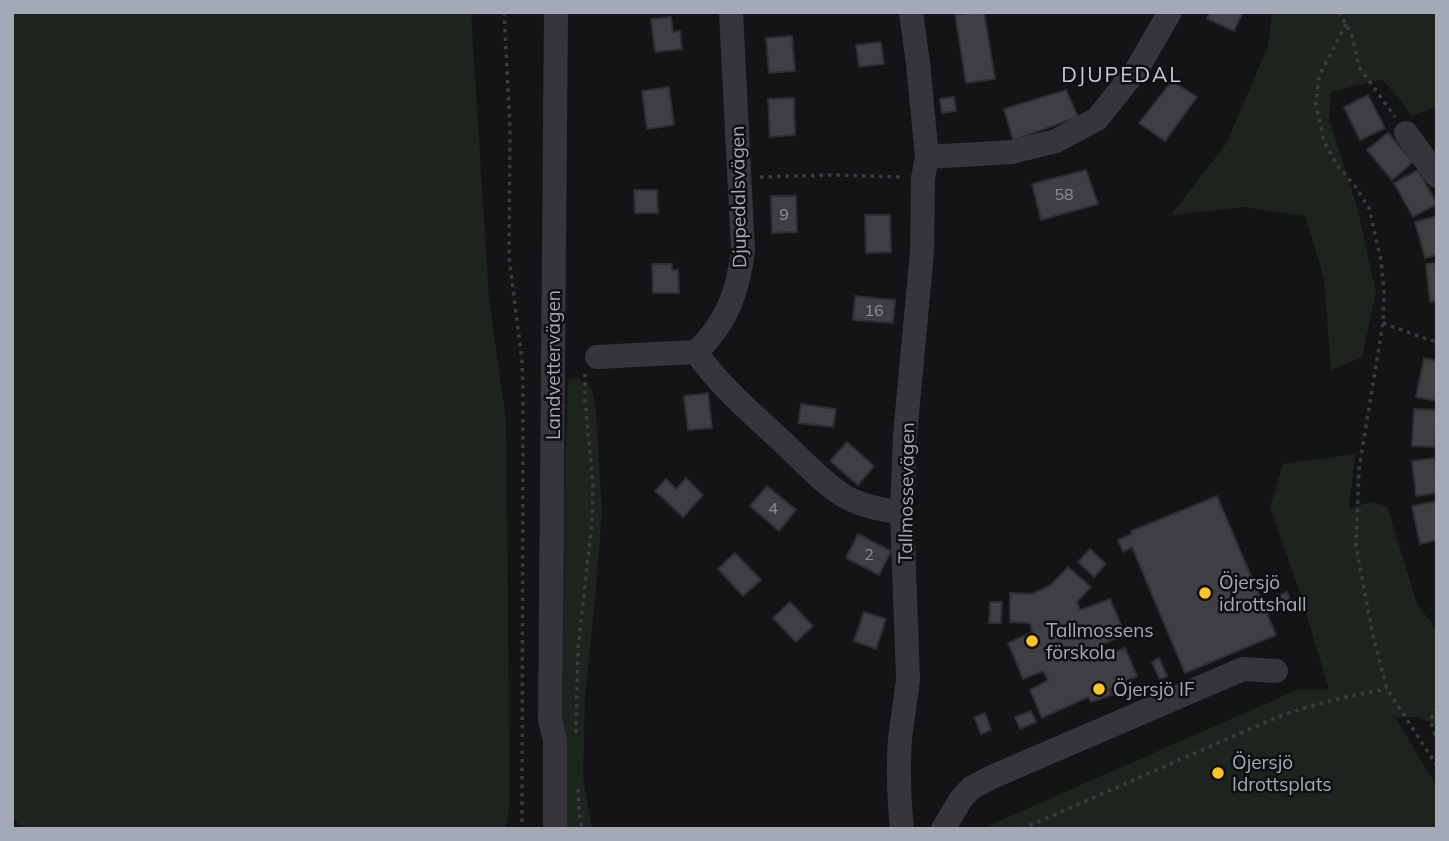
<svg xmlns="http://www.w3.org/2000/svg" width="1449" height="841" font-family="Mulish,sans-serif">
<rect width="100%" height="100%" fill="#141416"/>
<g fill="#1c241d">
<polygon points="12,12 471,12 489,299 506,420 510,803 506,829 22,829 12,816"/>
<polygon points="1272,12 1437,12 1437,106 1413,116 1382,79 1331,92 1329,119 1357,207 1376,292 1362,357 1331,370 1324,278 1305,216 1244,207 1171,215 1226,144 1268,46"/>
<polygon points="577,377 592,390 596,410 602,512 595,599 585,698 583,777 592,829 560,829 560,613 568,379"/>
<polygon points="1355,454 1349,509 1370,502 1387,506 1417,604 1437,630 1437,726 1419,717 1395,717 1437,787 1437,829 981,829 1299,689 1329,690 1302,599 1270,507 1283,464"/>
</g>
<g fill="#3e3e43" stroke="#2e2e32" stroke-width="2">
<polygon points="972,12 984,12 995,79 966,83 955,15"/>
<polygon points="1210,12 1243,12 1234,31 1207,19"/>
<polygon points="671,17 673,32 680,31 682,49 655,52 651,19"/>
<polygon points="792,36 795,71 769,73 766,38"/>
<polygon points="881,42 884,64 859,67 856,45"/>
<polygon points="1172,81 1197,97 1165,141 1139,123"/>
<polygon points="669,87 674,125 647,129 642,91"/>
<polygon points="1066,90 1078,117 1013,140 1004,109"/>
<polygon points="1368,95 1385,128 1360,140 1344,107"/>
<polygon points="954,97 956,111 942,113 940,99"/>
<polygon points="794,98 795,135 770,137 768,99"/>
<polygon points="1388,133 1413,162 1392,180 1367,150"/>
<polygon points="1086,170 1098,204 1041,220 1032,184"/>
<polygon points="1418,170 1437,204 1413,217 1394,183"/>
<polygon points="634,190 657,190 658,213 635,213"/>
<polygon points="771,196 796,196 797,232 772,233"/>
<polygon points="865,215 890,215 891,252 866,253"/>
<polygon points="1437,216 1437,255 1425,258 1415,222"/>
<polygon points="1437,263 1437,301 1430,302 1426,264"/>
<polygon points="652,264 672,264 672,270 678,270 679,293 653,293"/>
<polygon points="855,296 895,300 893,323 853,320"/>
<polygon points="1424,358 1437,361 1437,401 1416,397"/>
<polygon points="708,393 712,428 688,430 684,396"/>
<polygon points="801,404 836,409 833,427 798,423"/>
<polygon points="1414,409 1437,410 1435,447 1412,446"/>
<polygon points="847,442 874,466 858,485 830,461"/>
<polygon points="1435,458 1437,493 1416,496 1412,461"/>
<polygon points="686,478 703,495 683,517 655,491 666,479 676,489"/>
<polygon points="767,486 796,510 779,531 750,506"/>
<polygon points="1217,496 1276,635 1185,673 1132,547 1123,552 1118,540 1132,534 1131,531"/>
<polygon points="1437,501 1437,540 1420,544 1412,506"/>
<polygon points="858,534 891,551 879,575 846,558"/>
<polygon points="1090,549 1106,564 1094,577 1078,562"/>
<polygon points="735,553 761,580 743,596 718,569"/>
<polygon points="1068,567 1091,587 1077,602 1080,610 1110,599 1125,634 1102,645 1105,655 1125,648 1137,676 1110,689 1112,695 1091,702 1088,697 1042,718 1030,690 1048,680 1043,671 1023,679 1008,643 1032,632 1030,623 1010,622 1010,593 1032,594 1051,585"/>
<polygon points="1287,592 1292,605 1284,608 1279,596"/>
<polygon points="790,602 813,626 796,642 773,618"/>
<polygon points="990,602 1002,602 1001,623 989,623"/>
<polygon points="864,612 886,619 876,649 854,641"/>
<polygon points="1159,658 1167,676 1160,680 1152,662"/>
<polygon points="1031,711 1036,722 1020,729 1015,717"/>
<polygon points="985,713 991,730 981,734 974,717"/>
</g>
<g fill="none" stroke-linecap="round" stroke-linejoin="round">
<g stroke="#3a3c42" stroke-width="3.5" stroke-dasharray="3.5 5" stroke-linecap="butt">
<polyline points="504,12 510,127 509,257 522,361 523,389 522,829"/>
<polyline points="1339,12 1352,36 1359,67 1395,117"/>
<polyline points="1346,24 1319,76 1316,104 1324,141 1337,165 1355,186 1369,208 1381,260 1384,291 1383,323 1359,469 1356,546 1373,636 1387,689 1437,766"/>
<polyline points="760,177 833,175 903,177"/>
<polyline points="1383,323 1429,340 1437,341"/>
<path d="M1437,708C1428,718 1431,727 1437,738"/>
<polyline points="576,733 578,648 592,522 593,483 585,401 585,374"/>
<polyline points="578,789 579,810 582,829"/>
<path d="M1022,829L1275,718C1312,704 1348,696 1387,689"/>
</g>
<g stroke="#35353b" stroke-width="24">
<path d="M731,12L743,250C738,292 727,323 696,352C721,388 755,416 787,446C805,463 823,483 844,496C861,506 883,510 902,513"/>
<polyline points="1406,133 1437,176"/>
<polyline points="927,157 1012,152 1056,141 1097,119 1137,69 1170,12"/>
<polyline points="597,357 696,352"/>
<polyline points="555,829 555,741 550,719 556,12"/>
<path d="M902,829C899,799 898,769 900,740C902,719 906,700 908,679L902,513L905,435L922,252L923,178L927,157L918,63L911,12"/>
<polyline points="943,829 961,799 971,788 992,777 1243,669 1276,671"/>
</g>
</g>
<g fill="#ffc623" stroke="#0f0f11" stroke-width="2.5">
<circle cx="1205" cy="593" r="7"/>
<circle cx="1032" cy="641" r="7"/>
<circle cx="1099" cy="689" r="7"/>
<circle cx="1218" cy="773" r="7"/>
</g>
<g text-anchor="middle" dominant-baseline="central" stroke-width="5" stroke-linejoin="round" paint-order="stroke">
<g font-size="16" fill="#8a8e9a">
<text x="1064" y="194">58</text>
<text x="784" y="214">9</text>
<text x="874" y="310">16</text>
<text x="773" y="508">4</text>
<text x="869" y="554">2</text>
</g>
<g font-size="19" fill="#a4a9b7" stroke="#0f0f11">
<text transform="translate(738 197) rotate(-91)">Djupedalsvägen</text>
<text transform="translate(553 365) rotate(-90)">Landvettervägen</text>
<text transform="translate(906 493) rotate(-89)">Tallmossevägen</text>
</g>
<g font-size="19" fill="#a4a9b7" stroke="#0f0f11" text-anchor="start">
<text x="1219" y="582">Öjersjö<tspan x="1219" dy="22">idrottshall</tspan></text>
<text x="1046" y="630">Tallmossens<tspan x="1046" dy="22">förskola</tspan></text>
<text x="1113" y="689">Öjersjö IF</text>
<text x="1232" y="762">Öjersjö<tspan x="1232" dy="22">Idrottsplats</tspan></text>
</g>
<g font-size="21" letter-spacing="2" fill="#c6c8d3" stroke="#0f0f11">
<text x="1122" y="74">DJUPEDAL</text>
</g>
</g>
<rect width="1449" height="841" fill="none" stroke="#a4a9b7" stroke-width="28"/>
</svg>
